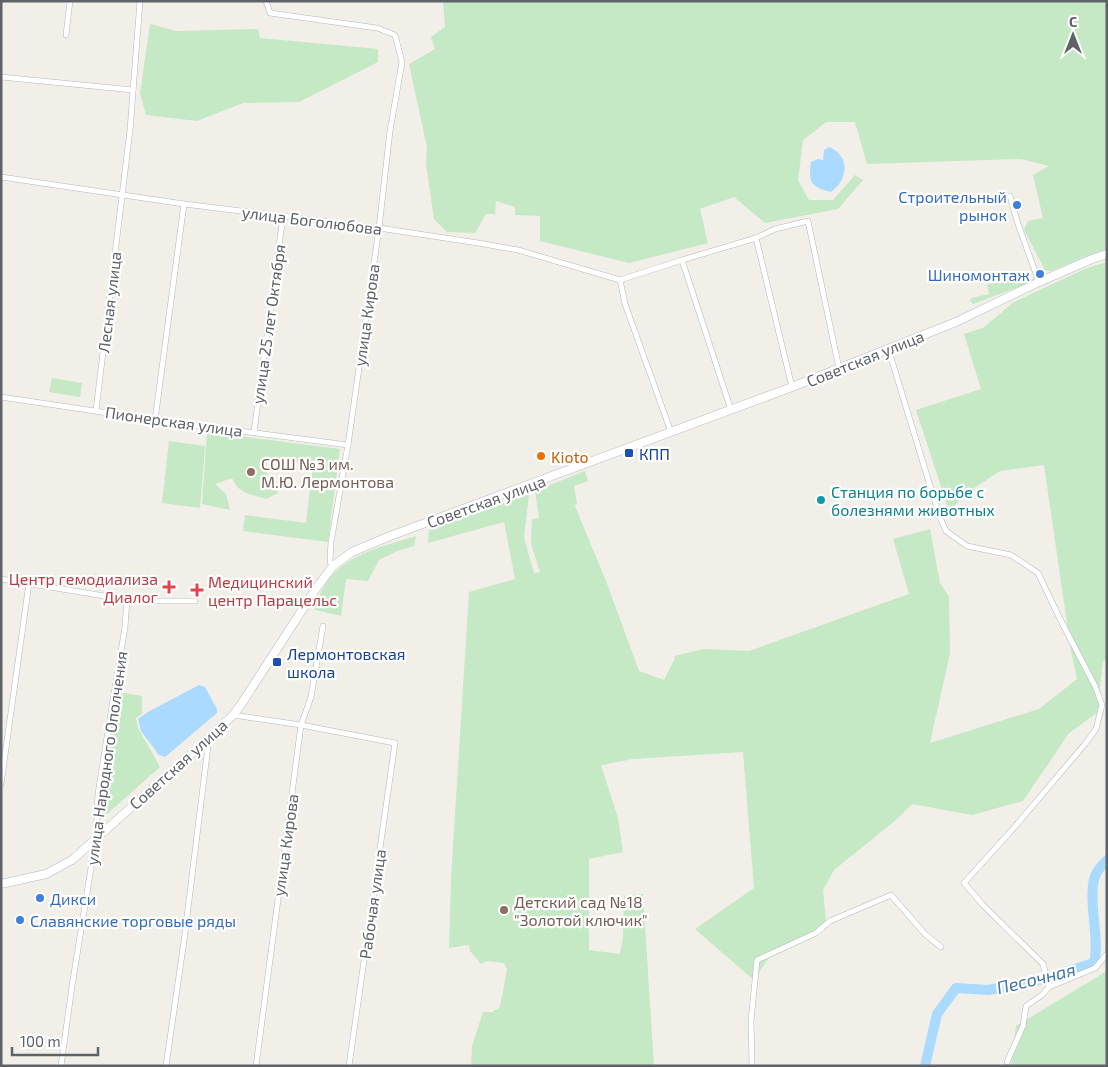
<svg xmlns="http://www.w3.org/2000/svg" width="1108" height="1067" font-family="'Exo 2',sans-serif">
<rect width="100%" height="100%" fill="#f1efe8"/>
<g fill="#c5e8c5">
<polygon points="443,1 1107,1 1107,249 1084,257 1051,271 1045,270 1024,230 1028,221 1043,218 1033,175 1049,166 1021,159 867,164 855,122 826,122 803,140 798,180 809,200 833,200 855,175 863,180 838,209 765,223 734,197 700,209 708,243 629,263 540,241 540,216 515,215 515,207 496,201 495,214 486,214 475,233 447,232 434,219 426,164 427,147 409,64 435,49 431,37 445,27"/>
<polygon points="150,24 176,31 258,29 260,38 378,49 378,62 299,102 243,103 197,121 146,115 140,93"/>
<polygon points="1107,262 1107,660 1103,661 1099,696 1101,710 1069,733 1023,801 972,815 912,804 896,820 834,870 823,890 826,922 814,937 769,958 761,969 755,981 695,929 754,888 743,752 633,759 601,765 618,818 623,852 589,859 589,950 620,954 623,938 624,896 643,894 654,1066 471,1066 472,1046 483,1012 492,1012 500,1007 507,970 504,963 487,961 481,964 470,951 469,945 449,948 451,878 469,592 515,579 504,522 428,543 429,530 529,494 524,538 534,573 540,572 531,544 532,519 539,518 535,491 585,471 588,481 574,486 577,503 575,506 606,581 639,671 664,680 675,658 674,656 704,649 749,651 909,594 893,539 930,529 940,583 949,597 950,653 930,743 1039,709 1077,679 1071,651 1044,465 1000,471 968,492 949,511 916,410 981,389 964,334 983,328 1014,302 1087,268"/>
<polygon points="1033,279 1034,281 973,304 970,301 972,297 972,298 989,294 987,284"/>
<polygon points="52,378 82,383 80,397 49,392"/>
<path d="M207,432L340,449L328,542L243,531L245,515L306,523L313,464L267,459C265,474 269,482 278,493L266,499C250,494 239,494 232,478L215,484L226,494L230,510L202,504Z"/>
<polygon points="169,441 205,446 200,508 162,503"/>
<path d="M416,536L414,546L397,551L379,560L368,581L346,579L341,616L315,610C317,603 319,595 323,588C342,554 382,547 416,536Z"/>
<polygon points="124,693 142,696 142,714 136,718 138,728 160,767 98,822 113,699 117,696"/>
<polygon points="1107,971 1107,1066 1011,1066 1016,1026"/>
</g>
<g fill="#aadaff">
<path d="M829,147C851,156 848,180 831,192C811,187 808,182 811,162L818,159L823,160L824,150Z"/>
<polygon points="199,685 205,687 217,709 217,713 165,757 159,755 141,731 138,719 148,712"/>
</g>
<g fill="none" stroke-linecap="round" stroke-linejoin="round">
<path stroke="#aadaff" stroke-width="10" d="M925,1066L937,1014L956,988L988,990L1033,982L1094,963C1101,939 1085,892 1097,872C1099,868 1104,864 1107,860"/>
<g stroke="#b5b8bc" stroke-width="6">
<g id="minor">
<polyline points="266,1 270,13 377,28 395,35 402,62 390,131 379,228 348,445 331,542 330,562 333,566"/>
<polyline points="66,35 70,1"/>
<polyline points="1,77 133,90"/>
<polyline points="1,177 184,204 379,228 478,243 518,250 620,280"/>
<polyline points="1010,196 1018,224 1039,282"/>
<polyline points="756,238 792,387"/>
<polyline points="682,260 756,238 775,229 808,221 839,368"/>
<polyline points="620,280 682,260 731,410"/>
<polyline points="620,280 625,304 671,432"/>
<polyline points="888,348 939,515 946,531 967,546 1011,555 1038,573 1060,619 1095,686 1102,705 1096,729 1085,744 1012,830 964,883 983,905 1043,964 1049,987"/>
<polyline points="1,397 155,420 348,445"/>
<polyline points="96,410 130,130 140,1"/>
<polyline points="155,420 184,204"/>
<polyline points="254,432 283,216"/>
<polyline points="1,579 123,599 142,601 195,601"/>
<polyline points="233,715 301,725 395,743 349,1066"/>
<polyline points="1,784 29,583"/>
<polyline points="1007,1062 1023,1026 1026,1006 1042,995 1049,987 1095,968 1107,954"/>
<polyline points="61,1066 72,986 96,837 98,794 103,762 125,627 127,599"/>
<polyline points="166,1066 184,941 209,738"/>
<polyline points="256,1066 301,725 311,697 323,626"/>
<polyline points="752,1066 751,1021 757,960 816,933 830,921 891,895 925,934 941,947"/>
</g>
</g>
<g stroke="#b6babf" stroke-width="9">
<polyline id="secondary" points="1,884 46,874 72,860 209,738 233,715 240,706 317,587 333,566 352,552 390,536 792,387 956,322 1039,282 1092,259 1107,254"/>
</g>
<use href="#minor" stroke="#fff" stroke-width="5"/>
<use href="#secondary" stroke="#fff" stroke-width="8"/>
</g>
<g fill="#3f7fe0" stroke="#fff" stroke-width="2">
<circle cx="1017" cy="205" r="5"/>
<circle cx="1040" cy="274" r="5"/>
<circle cx="40" cy="898" r="5"/>
<circle cx="20" cy="920" r="5"/>
</g>
<g fill="#1a4fb4" stroke="#fff" stroke-width="2">
<rect x="624" y="448" width="10" height="10" rx="2.5"/>
<rect x="272" y="657" width="10" height="10" rx="2.5"/>
</g>
<circle fill="#e8710a" stroke="#fff" stroke-width="2" cx="541" cy="456" r="5"/>
<g fill="#8d6e63" stroke="#fff" stroke-width="2">
<circle cx="251" cy="472" r="5"/>
<circle cx="504" cy="910" r="5"/>
</g>
<circle fill="#0f9aa8" stroke="#fff" stroke-width="2" cx="821" cy="500" r="5"/>
<g fill="#e0444e" stroke="#fff" stroke-width="2">
<path d="M166.5 579.5h5v5h5v5h-5v5h-5v-5h-5v-5h5z"/>
<path d="M194.5 582.5h5v5h5v5h-5v5h-5v-5h-5v-5h5z"/>
</g>
<g text-anchor="middle" dominant-baseline="central" stroke-width="4.5" stroke-linejoin="round" paint-order="stroke">
<g font-size="16" fill="#366cbe" stroke="#fff" text-anchor="end">
<text x="1007" y="196">Строительный<tspan x="1007" dy="18">рынок</tspan></text>
<text x="1030" y="274">Шиномонтаж</text>
<text x="50" y="898" text-anchor="start">Дикси</text>
<text x="30" y="920" text-anchor="start">Славянские торговые ряды</text>
</g>
<g font-size="16" fill="#5f6368" stroke="#fff">
<text transform="translate(312 220) rotate(7)">улица Боголюбова</text>
<text transform="translate(109 302) rotate(-83)">Лесная улица</text>
<text transform="translate(366 315) rotate(-82)">улица Кирова</text>
<text transform="translate(268 324) rotate(-82)">улица 25 лет Октября</text>
<text transform="translate(865 358) rotate(-22)">Советская улица</text>
<text transform="translate(174 421) rotate(8)">Пионерская улица</text>
<text transform="translate(486 501) rotate(-20)">Советская улица</text>
<text transform="translate(106 758) rotate(-82)">улица Народного Ополчения</text>
<text transform="translate(178 764) rotate(-42)">Советская улица</text>
<text transform="translate(285 845) rotate(-82)">улица Кирова</text>
<text transform="translate(372 904) rotate(-82)">Рабочая улица</text>
</g>
<g font-size="16" fill="#164399" stroke="#fff" text-anchor="start">
<text x="639" y="453">КПП</text>
<text x="287" y="653">Лермонтовская<tspan x="287" dy="18">школа</tspan></text>
</g>
<g font-size="16" fill="#c56008" stroke="#fff" text-anchor="start">
<text x="551" y="456">Kioto</text>
</g>
<g font-size="16" fill="#785e54" stroke="#fff" text-anchor="start">
<text x="261" y="463">СОШ №3 им.<tspan x="261" dy="18">М.Ю. Лермонтова</tspan></text>
<text x="514" y="901">Детский сад №18<tspan x="514" dy="18">"Золотой ключик"</tspan></text>
</g>
<g font-size="16" fill="#0d838f" stroke="#fff" text-anchor="start">
<text x="831" y="491">Станция по борьбе с<tspan x="831" dy="18">болезнями животных</tspan></text>
</g>
<g font-size="16" fill="#be3a42" stroke="#fff" text-anchor="end">
<text x="158" y="578">Центр гемодиализа<tspan x="158" dy="18">Диалог</tspan></text>
<text x="208" y="581" text-anchor="start">Медицинский<tspan x="208" dy="18">центр Парацельс</tspan></text>
</g>
<g font-size="18" font-style="italic" fill="#4174aa" stroke="#fff">
<text transform="translate(1036 978) rotate(-14)">Песочная</text>
</g>
</g>
<rect width="1108" height="1067" fill="none" stroke="#5f6368" stroke-width="5"/>
<g transform="translate(1073 35)" stroke="#ffffff" stroke-width="4" paint-order="stroke">
<path d="M0-4L9 19L0 12L-9 19Z" fill="#5f6368"/>
<text y="-8" font-size="14" font-weight="bold" text-anchor="middle" fill="#5f6368">С</text>
</g>
<path d="M12 1047v8h86v-8" fill="none" stroke="#5f6368" stroke-width="2.5"/>
<text x="20" y="1047" font-size="15" fill="#5f6368" stroke="#ffffff" stroke-width="4" paint-order="stroke">100 m</text>
</svg>
